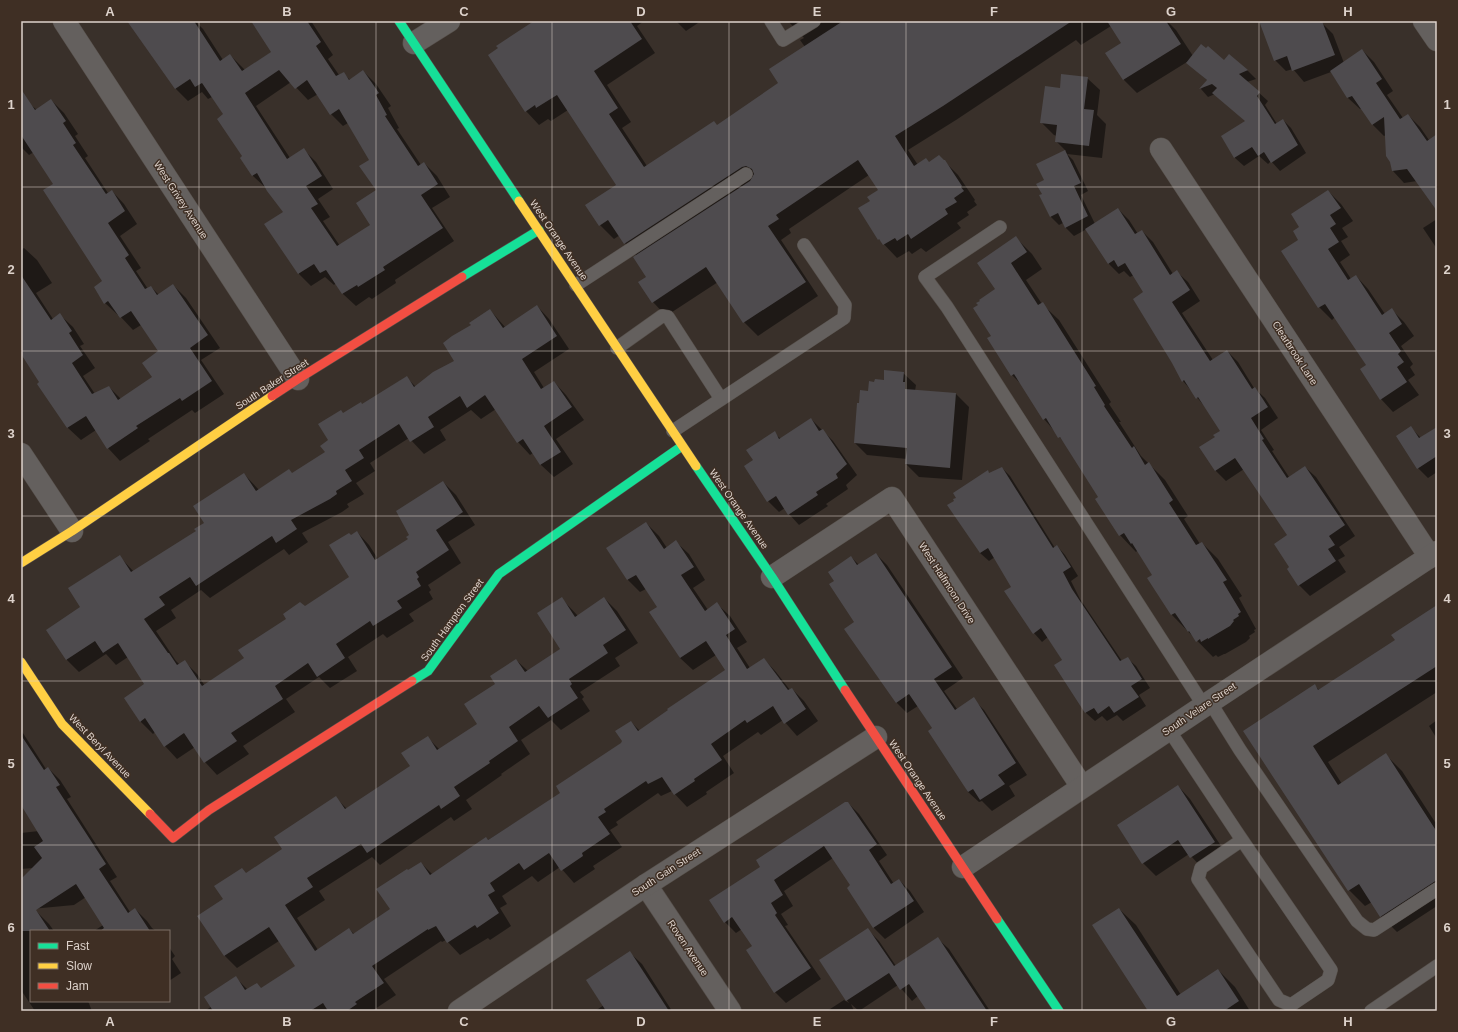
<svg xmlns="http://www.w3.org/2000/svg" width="1458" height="1032" font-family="Helvetica,sans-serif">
<rect width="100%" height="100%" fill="#39302a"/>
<g fill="#0007" fill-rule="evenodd">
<path d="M128,21H195L203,29L223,60L230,55L245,70L272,52L260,21H311L333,55L328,59L339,75L343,73L350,80L363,71L376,84L391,106L388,108L399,128L397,129L421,165L424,163L437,176L450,197L432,208L454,241L395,280L396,283L372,299L369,297L356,306L343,294L336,283L334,285L325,277L311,286L299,274L284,212L266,188L253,176L241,158L243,156L224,114L212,97L208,99L202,92L188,101L176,89ZM291,82L308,100L318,94L331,114L343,126L348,123L370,160L377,191L371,225L340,246L323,221L330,217L318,199L333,189L316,162L304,150L290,158L256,106Z"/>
<polygon points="536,21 644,21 637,26 655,53 607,85 631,122 622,128 647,166 718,126 780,84 805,47 800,40 804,38 788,21 1167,21 1176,30 1193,56 1225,61 1229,56 1248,71 1256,79 1247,82 1268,101 1265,105 1277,124 1283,120 1291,128 1306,153 1280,171 1271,161 1268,164 1259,156 1244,166 1235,158 1222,137 1246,121 1215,94 1208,97 1201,89 1208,81 1187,62 1137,93 1124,80 1106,53 1123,43 1111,26 1081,45 1076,40 956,120 908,150 918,165 929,163 939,156 958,175 975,200 974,201 977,205 967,212 969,215 957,223 961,228 926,252 921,248 912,254 909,251 897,258 879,239 859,208 871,201 879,190 869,175 789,229 791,233 781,240 818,296 758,336 744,322 718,282 666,316 653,302 647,277 637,256 625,243 620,235 614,239 600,225 587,205 617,186 568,110 551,121 548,119 539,125 526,111"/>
<polygon points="676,21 701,21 686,31"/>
<polygon points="1260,21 1317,21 1322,23 1333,34 1344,63 1362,50 1374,62 1393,91 1387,95 1403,118 1408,115 1420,127 1429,140 1437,139 1437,209 1417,181 1404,183 1393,171 1386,135 1384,136 1373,125 1362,108 1360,109 1348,98 1331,72 1304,82 1293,69 1286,71 1275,60"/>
<polygon points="1087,78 1100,90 1097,115 1106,124 1102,158 1067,154 1073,160 1088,191 1081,195 1095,224 1118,209 1129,220 1138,234 1142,231 1153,242 1173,274 1177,272 1188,282 1200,301 1182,313 1213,360 1227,351 1238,362 1254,388 1265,398 1278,418 1261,430 1274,450 1272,451 1289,477 1305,467 1316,477 1355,536 1339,547 1345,556 1338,560 1346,572 1310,596 1299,585 1288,569 1291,568 1289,536 1244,469 1226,481 1215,470 1216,437 1221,431 1206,408 1183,381 1173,362 1145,293 1134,275 1130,277 1124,271 1119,274 1109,264 1087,229 1074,236 1065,227 1063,223 1059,225 1051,217 1040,195 1043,194 1045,180 1038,165 1066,151 1056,141 1057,136 1054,135 1042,123 1061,89"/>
<polygon points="21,97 37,110 51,100 64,113 78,134 75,136 88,156 85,158 108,193 112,191 124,204 137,224 120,236 141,268 136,271 148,289 151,287 159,295 173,285 186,298 220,348 201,360 224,394 195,413 192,410 148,439 150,441 120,461 108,448 96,430 81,440 68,428 38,384 40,382 21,351 21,250 24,248 37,260 52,283 36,293 53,319 60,315 73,327 84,344 80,346 95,368 83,376 95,394 109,387 121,399 153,378 159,351 141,325 133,330 119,315 118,315 105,303 103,282 55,184 34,152 29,155 21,147"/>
<polygon points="1328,191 1341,204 1353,221 1342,228 1348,237 1341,241 1350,255 1340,262 1351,279 1356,276 1368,289 1385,314 1392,310 1404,322 1414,336 1401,346 1413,364 1410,367 1415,375 1408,380 1419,395 1393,412 1381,399 1367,366 1335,317 1332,320 1319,307 1300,240 1301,227"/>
<polygon points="1437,219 1437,249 1423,228"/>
<polygon points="1016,238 1032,254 1042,269 1026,280 1042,304 1059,320 1111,402 1109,404 1121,422 1119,422 1141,456 1165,480 1188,516 1184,519 1200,544 1202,543 1218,559 1242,596 1239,598 1256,629 1254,630 1255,632 1249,636 1250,638 1246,642 1225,654 1224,654 1218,657 1216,655 1213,657 1172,615 1149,578 1154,575 1138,550 1136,552 1120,535 1099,497 1064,442 1044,419 1021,384 1012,375 992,336 996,290"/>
<polygon points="537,306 549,319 569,349 534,372 544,388 554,382 566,395 584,420 556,439 573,464 554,477 541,465 533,453 530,455 518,442 496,409 481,419 471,410 440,430 446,440 424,454 409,438 370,463 375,471 356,483 364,494 347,504 349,507 342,512 302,533 308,542 289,555 284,549 210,598 201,590 171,610 176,618 156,631 176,661 180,665 184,661 197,674 205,686 245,659 305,607 351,577 351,536 357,532 369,545 378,559 409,540 443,482 456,495 475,525 448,542 461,563 428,585 431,590 429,592 433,599 409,614 414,621 387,638 383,634 348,657 357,671 330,688 319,677 286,699 295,712 243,746 249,754 217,775 205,762 195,747 177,759 165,746 155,732 153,734 140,721 146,685 128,657 116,665 106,654 79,672 67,660 47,630 82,607 120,557 134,572 197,531 205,523 244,474 259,490 293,474 326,453 330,441 344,414 363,405 406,377 416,387 456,361 472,326 490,310 505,327"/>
<polygon points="903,373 916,385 915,391 956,394 969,407 962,480 919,477 906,464 907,459 867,455 855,443 869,392 884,381"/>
<polygon points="811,419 833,441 857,475 846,485 848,489 826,504 828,506 799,525 789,514 785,508 779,512 768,501 754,460 774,433 781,439"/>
<polygon points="1411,428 1421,438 1437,428 1437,472 1428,478 1418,468"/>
<polygon points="1002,468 1010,476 1055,548 1057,546 1065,555 1078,576 1071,581 1080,599 1122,661 1127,658 1136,666 1150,688 1139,695 1146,706 1123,721 1117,715 1107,721 1102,716 1095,721 1086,713 1056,665 1063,661 1048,637 1042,642 1034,633 1012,587 995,557 989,561 980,553 990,474"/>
<polygon points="646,523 659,536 667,548 676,542 689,554 705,580 693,588 708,610 717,604 730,616 747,642 737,648 750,668 764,659 776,672 790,690 792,689 804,701 818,721 797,736 783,720 761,735 758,732 723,756 734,773 706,792 707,794 687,807 672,791 661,796 658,793 616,822 618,825 610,830 622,847 593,866 595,869 574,883 560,867 538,882 532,876 502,896 507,904 500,908 511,926 490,940 488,938 460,955 446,940 442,942 441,941 384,979 396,995 372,1011 205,1011 212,1006 235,977 248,990 261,989 296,966 279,941 237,968 225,956 199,916 225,899 247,874 284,849 336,798 347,809 411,767 427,737 440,750 478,725 496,684 516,660 528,671 561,649 561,598 578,616 604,598 617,611 638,643 615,658 620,666 580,692 584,697 582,699 590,711 561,730 551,720 521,740 530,754 501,774 502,775 466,800 472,809 454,821 451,817 380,865 372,857 319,891 325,900 297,918 318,950 349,929 354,934 391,910 409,871 421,863 432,874 488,840 562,793 622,744 631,722 640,731 726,670 716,655 693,670 680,658 658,607 646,589 640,592 628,580 607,548"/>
<polygon points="876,554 887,565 963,678 944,691 957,709 973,699 984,710 1027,775 1009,786 1015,796 992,811 982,801 979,802 968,792 933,729 918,706 907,713 896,702 835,581 851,557 859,565"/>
<polygon points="1437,606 1437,692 1328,762 1342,784 1386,755 1402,771 1435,822 1437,821 1437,906 1397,932 1381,916 1372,902 1365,906 1349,890 1245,731 1315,686 1319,690 1396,641"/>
<polygon points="1437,720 1437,739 1429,726"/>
<polygon points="21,730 46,769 48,768 60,780 71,797 67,799 117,877 110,881 130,912 135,909 147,921 152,928 156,931 94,931 103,925 86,897 74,905 21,910 21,880 33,868 21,869 21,833 39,831 21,804"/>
<polygon points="1178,786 1190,799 1227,855 1204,870 1189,854 1156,876 1143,863 1118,826"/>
<polygon points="848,803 859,814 887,855 879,861 894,884 899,880 910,891 924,912 885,939 874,928 848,888 852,886 833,858 784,891 793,906 781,914 788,925 785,926 821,979 786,1003 775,992 753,946 742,929 736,933 725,922 762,867"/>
<polygon points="1119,909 1136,925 1181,995 1218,970 1235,987 1250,1011 1149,1011"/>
<polygon points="37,912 49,924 54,931 31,931 31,1001 88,1001 92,1011 35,1011 21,990 21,923"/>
<polygon points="868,930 879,941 896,966 937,938 949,949 990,1011 928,1011 918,996 912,1001 898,985 859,1011 851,1004 854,1011 827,1011 844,1000 849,1003 820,961"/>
<polygon points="169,947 175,956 172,959 181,973 169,981"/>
<polygon points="630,953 642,964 672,1011 595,1011 604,1005"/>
</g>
<g fill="#4e4b4e" fill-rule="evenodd">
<path d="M127,21H194L220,61L230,54L242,71L271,52L251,21H307L321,42L316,46L336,76L344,72L349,80L363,70L379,93L376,95L387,115L385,116L418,166L424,162L438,184L421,195L443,228L383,267L385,270L358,287L357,285L342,294L326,270L320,273L314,264L298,274L264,224L283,212L267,191L257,173L252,176L240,158L242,156L217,119L223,114L202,83L195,87L190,79L175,89ZM279,70L295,89L307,80L330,115L339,109L369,160L359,166L376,190L356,203L370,225L337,246L311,208L318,204L306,186L322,176L304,148L287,159L245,93Z"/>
<polygon points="534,21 630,21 642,39 594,71 618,108 609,114 644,167 714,121 717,125 778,83 769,69 843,21 1072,21 943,106 895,136 914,166 926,158 929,162 939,155 944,160 945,160 962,186 961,187 964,191 954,198 957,202 945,209 948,214 911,239 908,234 897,241 895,238 883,245 879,239 878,240 858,208 870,201 867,197 878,190 858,160 776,215 779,219 768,226 806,282 743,323 706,267 652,303 638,282 646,277 633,257 750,181 754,174 752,169 746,166 742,167 624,244 608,220 599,226 585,205 616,185 557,95 536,108 535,105 525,112 488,55 498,48 496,46"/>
<polygon points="1107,21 1166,21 1181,44 1123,80 1105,53 1121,43"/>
<polygon points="1259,21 1322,21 1335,55 1292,71 1287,56 1274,61"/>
<polygon points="1201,44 1206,48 1208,46 1224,60 1229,54 1248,70 1239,74 1260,92 1257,96 1275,124 1283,119 1298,145 1271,163 1264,152 1258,156 1252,147 1234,158 1221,136 1245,121 1212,93 1217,88 1212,84 1199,89 1207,80 1186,63"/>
<polygon points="1362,49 1382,79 1376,83 1400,119 1408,114 1427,141 1437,134 1437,211 1407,169 1392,171 1390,162 1386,156 1384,117 1372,125 1352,96 1347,98 1330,71"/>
<polygon points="1061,74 1088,77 1084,109 1094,110 1089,146 1055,142 1057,125 1040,123 1045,86 1060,88"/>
<polygon points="21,89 35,110 51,99 66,121 63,123 76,143 73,145 106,194 112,190 125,211 108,223 129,255 125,258 145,289 151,286 157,295 173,284 208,335 190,348 212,381 182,401 180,398 136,426 138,428 107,449 86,416 67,428 37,384 39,382 21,354 21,275 51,320 60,313 72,331 69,333 83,355 72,363 92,394 109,386 118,400 152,377 142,363 158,351 131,311 120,318 108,301 104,304 94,287 102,281 43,190 53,184 21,135"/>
<polygon points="1065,150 1081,183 1074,186 1088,216 1065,228 1058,213 1050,217 1039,195 1042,194 1036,184 1044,180 1036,164"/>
<polygon points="1328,190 1341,208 1330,215 1336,224 1330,228 1339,242 1328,249 1348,280 1356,275 1382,315 1392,308 1402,324 1389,333 1401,351 1398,354 1404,362 1397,367 1407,382 1380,400 1360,369 1366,365 1325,304 1318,308 1281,251 1298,240 1293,231 1299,227 1291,214"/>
<polygon points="1118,208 1135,234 1142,230 1170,275 1177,270 1190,290 1172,302 1210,361 1227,350 1252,389 1255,387 1268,407 1251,418 1264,439 1262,440 1287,478 1305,466 1345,525 1329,536 1335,545 1328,549 1336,561 1298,586 1287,569 1289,567 1274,544 1287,535 1235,458 1215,471 1199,447 1215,437 1213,435 1220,431 1198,397 1196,399 1184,380 1182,382 1172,363 1133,299 1143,292 1125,263 1118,267 1114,260 1108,264 1085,229"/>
<polygon points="1016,236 1027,252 1011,263 1038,305 1043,302 1096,386 1094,387 1105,405 1104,406 1132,448 1134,446 1145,465 1149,462 1173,500 1169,503 1196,545 1202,542 1227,580 1223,582 1241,612 1238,614 1239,616 1233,620 1234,621 1230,626 1208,639 1208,638 1201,642 1200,639 1196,642 1189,631 1188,632 1175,613 1171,615 1147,578 1152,575 1132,543 1131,544 1124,533 1119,536 1095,499 1098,497 1060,437 1058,438 1046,418 1043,420 1014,374 1011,376 987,338 991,336 973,308 978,305 976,303 980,301 979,300 995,289 977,263"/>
<polygon points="537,305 557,336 522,359 541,389 554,381 572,407 544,426 561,452 540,465 523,439 517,443 485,395 467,408 460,396 428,417 434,427 410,442 399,424 359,450 364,458 345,470 352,481 336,491 337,494 330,499 291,520 297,529 276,543 272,536 196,586 190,577 159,597 165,605 144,619 168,653 169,653 177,665 185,660 202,686 244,658 238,650 286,619 283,614 300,602 305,606 349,577 329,545 349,533 351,535 357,531 375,560 408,539 406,537 409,535 396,511 443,481 463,512 436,530 449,550 416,572 419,577 417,579 421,586 397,601 402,608 373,626 370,621 336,644 345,658 317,677 308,663 275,686 283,699 231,733 237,741 204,763 184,733 164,747 145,718 140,722 124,698 144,684 118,643 103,653 95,641 66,660 46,630 80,607 68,588 120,555 131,572 196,531 194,529 204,523 193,506 244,473 256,491 289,469 292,473 325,452 320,446 328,440 318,424 341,410 343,413 361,402 362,404 407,376 414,387 433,372 454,361 443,343 452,336 471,325 469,323 490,309 503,328"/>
<polygon points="884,370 904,372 903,382 905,382 905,389 956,393 950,468 905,464 907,448 854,443 857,403 859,403 860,390 868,391 869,381 874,382 875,379 884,380"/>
<polygon points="811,418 819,431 823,429 847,464 836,474 838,478 816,492 818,495 788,515 776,496 767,502 744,466 753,460 746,450 775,431 779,439"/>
<polygon points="1411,426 1419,438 1437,427 1437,456 1417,469 1396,436"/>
<polygon points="1002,467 1053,548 1057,545 1071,567 1063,572 1072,589 1120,661 1128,657 1142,679 1131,686 1139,697 1114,713 1109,706 1098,714 1094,708 1085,713 1054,665 1062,660 1041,628 1033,634 1004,591 1011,587 988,548 980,553 947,505 954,501 953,499 956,498 953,493 988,470 989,473"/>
<polygon points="646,522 664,549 676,540 694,567 681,575 705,611 717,602 735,629 726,635 747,669 764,658 788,690 792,688 806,709 784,724 773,706 747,723 745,720 711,744 722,760 694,779 695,781 674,795 662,777 648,784 646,781 604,809 606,812 598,817 610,834 582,853 583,856 561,871 549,853 524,870 519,863 490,883 495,891 488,895 499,913 477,928 475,925 447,943 436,926 428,930 428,929 372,966 384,983 355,1002 357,1004 347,1011 328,1011 323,1003 310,1011 213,1011 204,997 236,976 245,990 257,983 261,988 295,966 269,927 224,956 197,916 223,899 214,886 242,868 246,873 282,849 274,837 336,796 345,809 410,766 401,753 428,736 437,750 477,724 464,704 495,684 490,676 516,659 525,672 560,649 537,613 562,597 575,617 604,597 626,630 603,645 608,653 569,679 572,684 570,686 578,698 548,718 539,706 509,727 518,741 489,761 490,763 454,787 460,796 441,809 439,805 367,853 361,844 307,878 313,887 285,905 315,951 349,928 353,934 390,909 376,889 407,869 408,870 421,862 430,875 486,837 488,840 560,793 556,786 621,743 622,741 615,731 631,721 638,731 668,710 667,709 725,670 706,641 680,658 649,612 657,607 636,575 627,580 606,548"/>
<polygon points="876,553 952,667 934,679 955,710 974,697 1016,763 998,775 1005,784 980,800 973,789 968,792 928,731 932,728 909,694 896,703 844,629 854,622 829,584 834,581 828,572 851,556 857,565"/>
<polygon points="1437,605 1437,666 1313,746 1338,785 1386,753 1437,832 1437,880 1380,917 1359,884 1348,891 1243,731 1315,684 1318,690 1395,640 1391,635"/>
<polygon points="21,735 44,770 48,767 60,785 56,787 106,864 99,869 128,913 135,908 150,931 100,931 104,928 76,884 36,910 50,931 21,931 21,879 42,858 34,847 43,841 21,805"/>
<polygon points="1178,785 1215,842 1190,858 1178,840 1142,864 1117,825"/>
<polygon points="845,802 848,802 877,844 869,850 891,884 899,879 914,901 873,928 847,888 850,885 824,846 774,880 783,895 771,903 777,913 775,915 811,968 774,993 746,950 752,946 732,917 724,923 709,900 760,867 756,860"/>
<polygon points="1119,908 1177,996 1218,969 1239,1001 1224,1011 1148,1011 1092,925"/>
<polygon points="868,928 894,966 938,937 987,1011 927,1011 909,984 900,990 889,973 846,1001 819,960"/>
<polygon points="630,951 669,1011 606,1011 586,980"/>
</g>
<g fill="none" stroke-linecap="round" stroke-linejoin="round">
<g stroke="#554e49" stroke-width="14">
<g id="lane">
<polyline points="771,21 783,40 814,21"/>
<polyline points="1000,227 925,277 947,307 1204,706"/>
<polyline points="576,285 746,174"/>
<polyline points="617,348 662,316 668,317 721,399"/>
<polyline points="673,431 844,318 845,305 804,245"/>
<polyline points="1210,702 1240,750 1357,921 1367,929 1374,930 1437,889"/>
<polyline points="1169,730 1236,831 1242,840 1331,970 1328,980 1291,1005 1279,1000 1198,879 1201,868 1242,840"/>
<polyline points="1371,1011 1437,966"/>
</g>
</g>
<g stroke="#554e49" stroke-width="23">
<g id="street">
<polyline points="64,21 298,379"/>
<polyline points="1424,21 1437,40"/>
<polyline points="414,43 449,21"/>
<polyline points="1161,149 1430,557"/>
<polyline points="21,454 72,531"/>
<polyline points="772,577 892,498 1082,787"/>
<polyline points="963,867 1210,702 1437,552"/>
<polyline points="646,885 730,1011"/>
<polyline points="459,1011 646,885 876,737"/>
</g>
</g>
<g stroke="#554e49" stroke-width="10">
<g id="fast">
<polyline points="399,21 519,201"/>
<polyline points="462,277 539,230"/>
<polyline points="696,466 772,577 845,690"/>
<polyline points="412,681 428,671 499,574 682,446"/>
<polyline points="997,919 1059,1011"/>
</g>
</g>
<g stroke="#554e49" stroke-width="10">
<g id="slow">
<polyline points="519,201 696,466"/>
<polyline points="21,563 72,531 272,396"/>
<polyline points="21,662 62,724 150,814"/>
</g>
</g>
<g stroke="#554e49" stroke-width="10">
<g id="jam">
<polyline points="272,396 298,379 462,277"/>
<polyline points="845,690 997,919"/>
<polyline points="150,814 173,838 209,810 412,681"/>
</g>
</g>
<use href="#lane" stroke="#64605e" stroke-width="13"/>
<use href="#street" stroke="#64605e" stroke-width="22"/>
<use href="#fast" stroke="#16e098" stroke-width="9"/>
<use href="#slow" stroke="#ffcf43" stroke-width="9"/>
<use href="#jam" stroke="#f24e42" stroke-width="9"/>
</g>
<path fill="none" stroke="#ddd2cb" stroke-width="1" stroke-opacity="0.55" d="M199,21V1011M376,21V1011M552,21V1011M729,21V1011M906,21V1011M1082,21V1011M1259,21V1011M21,187H1437M21,351H1437M21,516H1437M21,681H1437M21,845H1437"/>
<g text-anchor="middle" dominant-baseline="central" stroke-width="3" stroke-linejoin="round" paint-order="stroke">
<g font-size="10" fill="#ddd2cb" stroke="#3f2f24">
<text transform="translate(181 200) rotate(57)">West Grivey Avenue</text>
<text transform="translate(559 240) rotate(56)">West Orange Avenue</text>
<text transform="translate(1295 353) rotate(57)">Clearbrook Lane</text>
<text transform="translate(272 384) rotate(-33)">South Baker Street</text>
<text transform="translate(739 509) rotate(55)">West Orange Avenue</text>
<text transform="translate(947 583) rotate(57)">West Halfmoon Drive</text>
<text transform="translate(452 620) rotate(-54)">South Hampton Street</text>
<text transform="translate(1199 709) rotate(-34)">South Velare Street</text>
<text transform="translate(100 746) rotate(46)">West Beryl Avenue</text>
<text transform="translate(918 780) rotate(56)">West Orange Avenue</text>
<text transform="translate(666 872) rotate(-33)">South Gain Street</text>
<text transform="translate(688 948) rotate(56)">Roven Avenue</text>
</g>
</g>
<rect width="1458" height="1032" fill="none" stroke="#3f2f24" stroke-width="44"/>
<rect x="30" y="930" width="140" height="72" fill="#3f2f24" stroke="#7e7067"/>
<rect x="38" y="943" width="20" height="6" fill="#16e098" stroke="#7e7067"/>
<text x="66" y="950" font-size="12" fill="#ddd2cb">Fast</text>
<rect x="38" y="963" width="20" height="6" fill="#ffcf43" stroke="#7e7067"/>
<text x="66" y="970" font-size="12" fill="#ddd2cb">Slow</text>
<rect x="38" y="983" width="20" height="6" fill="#f24e42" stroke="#7e7067"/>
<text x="66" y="990" font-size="12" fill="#ddd2cb">Jam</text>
<rect x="22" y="22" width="1414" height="988" fill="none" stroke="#ddd2cb" stroke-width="1.5"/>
<g font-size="13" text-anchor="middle" font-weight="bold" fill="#ddd2cb">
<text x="110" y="16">A</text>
<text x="287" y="16">B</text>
<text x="464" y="16">C</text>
<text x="641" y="16">D</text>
<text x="817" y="16">E</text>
<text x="994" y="16">F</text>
<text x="1171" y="16">G</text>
<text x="1348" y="16">H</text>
<text x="11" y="109">1</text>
<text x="1447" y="109">1</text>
<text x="11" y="274">2</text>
<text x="1447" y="274">2</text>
<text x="11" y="438">3</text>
<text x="1447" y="438">3</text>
<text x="11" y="603">4</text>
<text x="1447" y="603">4</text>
<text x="11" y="768">5</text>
<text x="1447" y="768">5</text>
<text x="11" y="932">6</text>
<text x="1447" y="932">6</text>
<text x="110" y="1026">A</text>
<text x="287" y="1026">B</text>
<text x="464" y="1026">C</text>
<text x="641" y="1026">D</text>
<text x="817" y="1026">E</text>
<text x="994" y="1026">F</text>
<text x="1171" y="1026">G</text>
<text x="1348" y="1026">H</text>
</g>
</svg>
